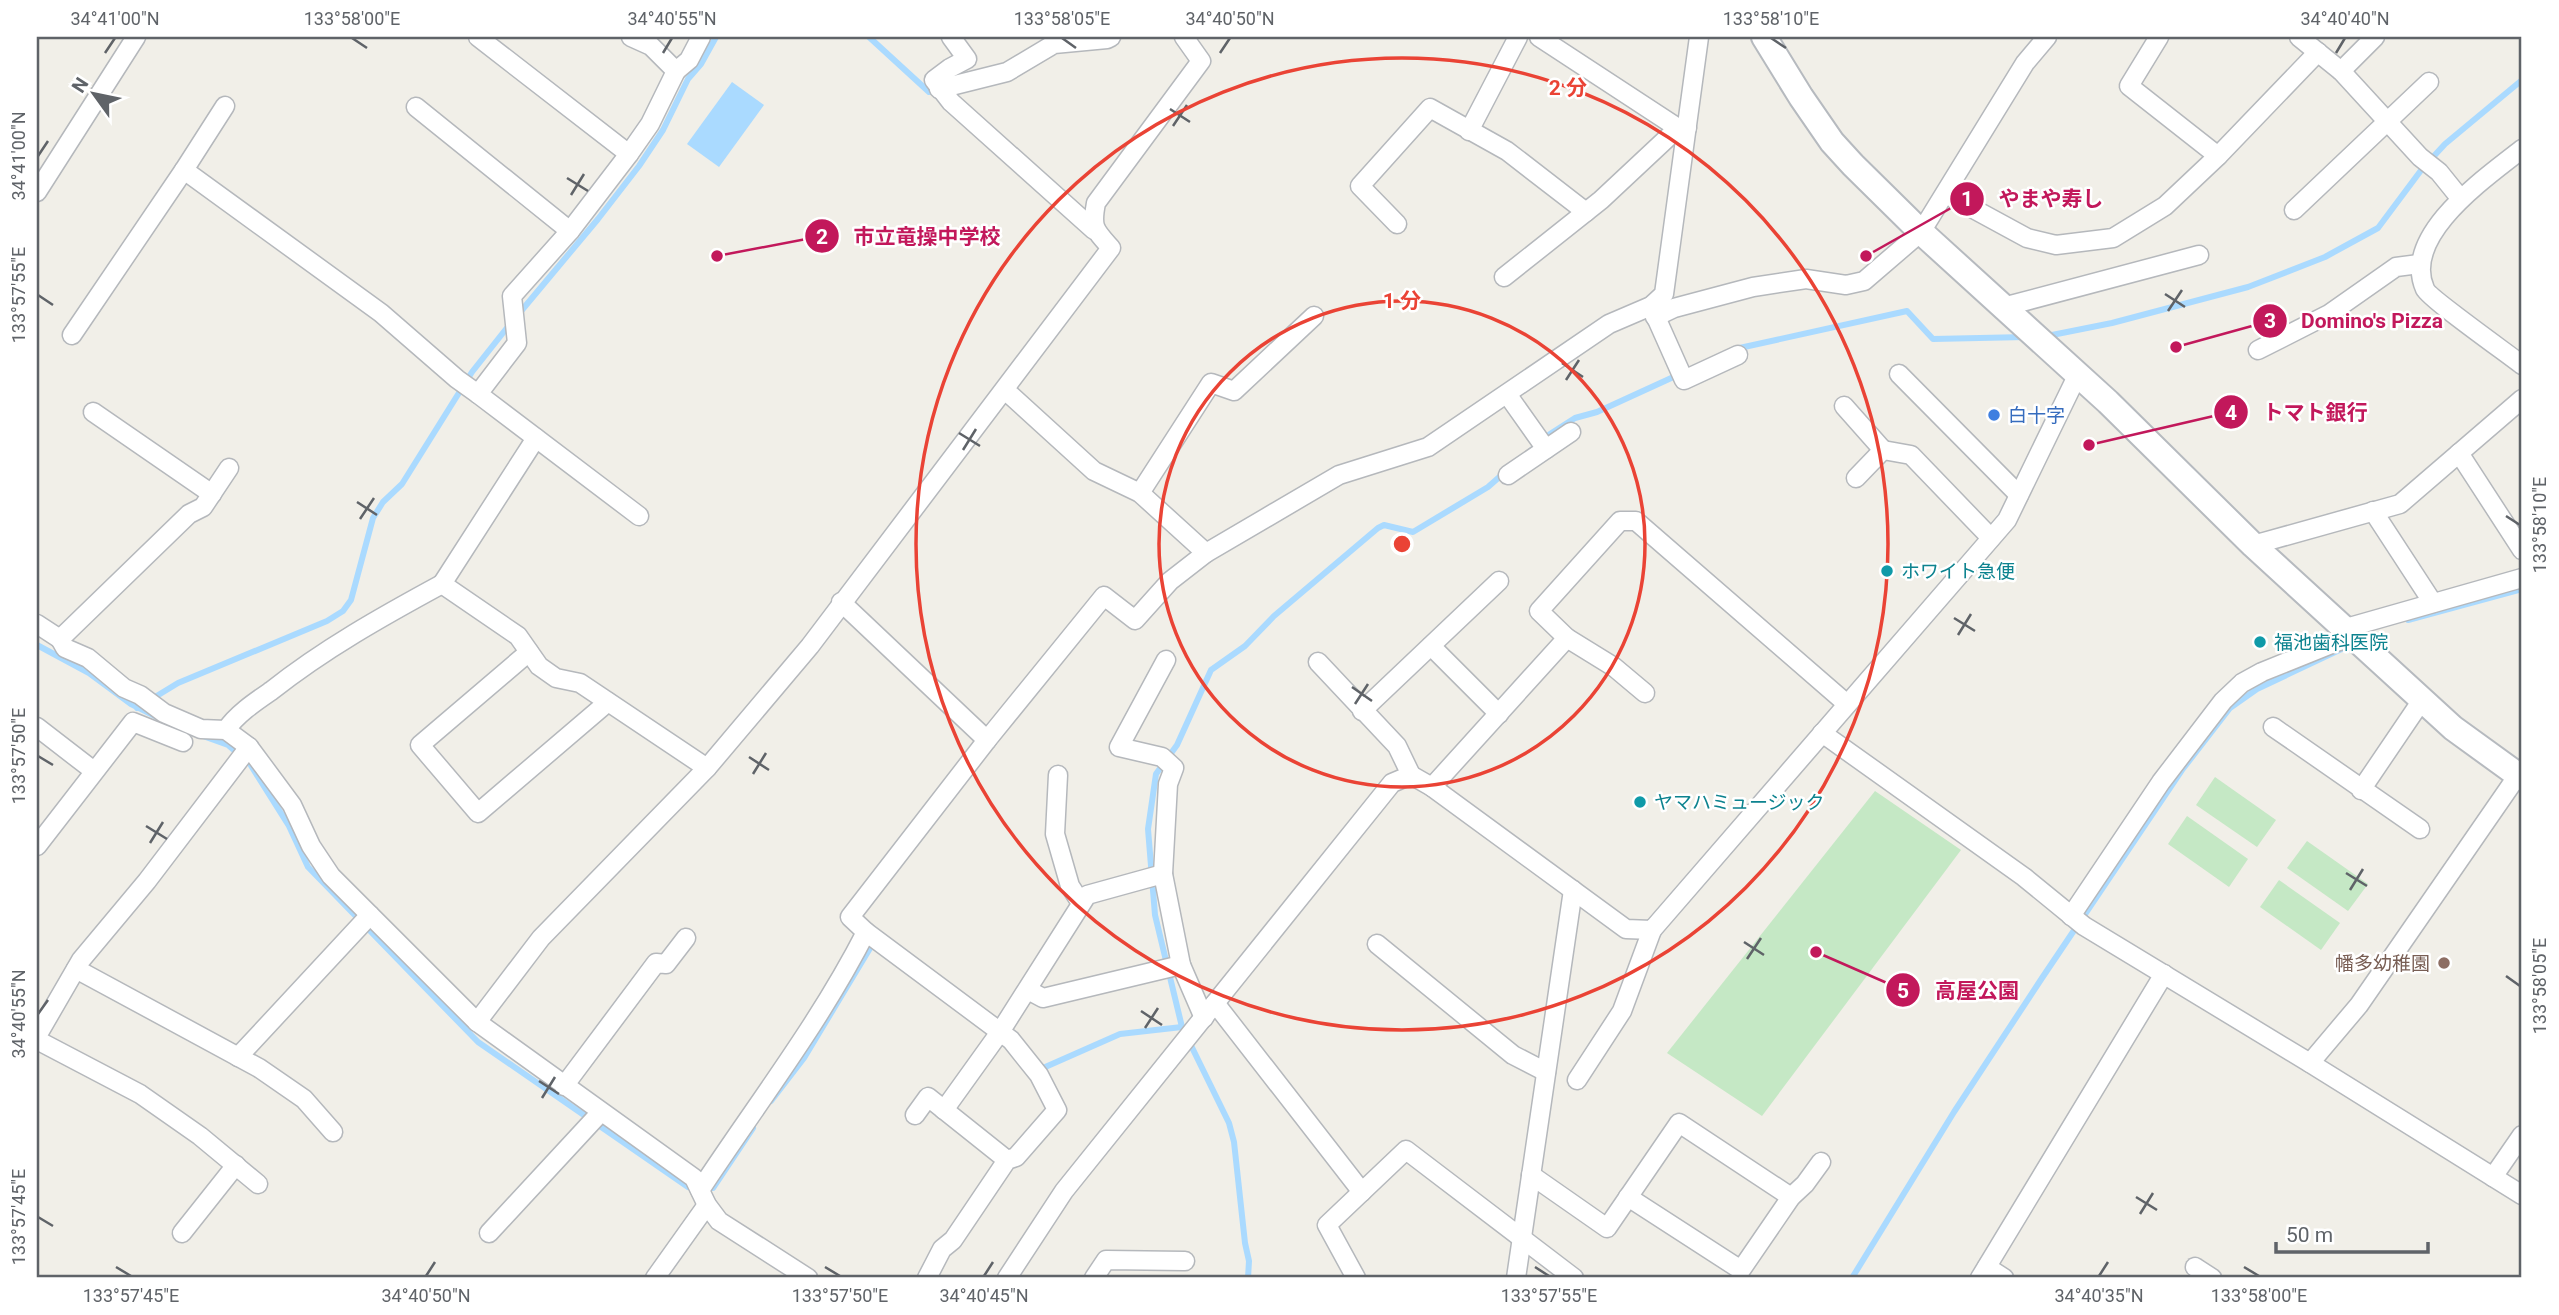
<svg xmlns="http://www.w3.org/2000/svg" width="2559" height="1315" font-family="Roboto,'Noto Sans JP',sans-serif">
<rect width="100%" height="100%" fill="#f1efe8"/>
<g fill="#c5e8c5">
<polygon points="2215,777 2276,820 2257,847 2196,805"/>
<polygon points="1875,791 1961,850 1762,1116 1667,1053"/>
<polygon points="2187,816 2248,859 2229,887 2168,844"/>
<polygon points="2307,841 2368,884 2348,911 2287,868"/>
<polygon points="2279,880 2340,923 2321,950 2260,907"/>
</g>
<polygon fill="#aadaff" points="732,82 764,105 719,167 687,144"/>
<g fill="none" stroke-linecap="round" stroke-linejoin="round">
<g stroke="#aadaff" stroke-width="6">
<polyline points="869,37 929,92 931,91"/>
<polyline points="517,316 598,219 639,166 663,130 688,79 701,64 716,37"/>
<polyline points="2047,336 2112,323 2248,287 2325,257 2378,228 2422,169 2445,144 2522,80"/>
<polyline points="1735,349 1907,311 1933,339 2026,337"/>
<polyline points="1527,454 1550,434 1575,418 1597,412 1680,374"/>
<polyline points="2408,620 2522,589"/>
<polyline points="37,645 89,673 131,704 161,719"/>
<polyline points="137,708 178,683 327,621 343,611 351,600 373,518 383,502 402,484 472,372 510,324"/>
<polyline points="203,736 228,745 250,764 289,826 308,867 478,1042 688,1187"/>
<polyline points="1038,1064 1043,1068 1120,1034 1182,1027"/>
<polyline points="771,1101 804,1058 875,940"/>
<polyline points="710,1188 713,1188 753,1128"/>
<polyline points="1248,1278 1249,1261 1245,1243 1234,1142 1229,1123 1182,1027 1155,915 1148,829 1156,774 1177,745 1211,670 1245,646 1274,616 1378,528 1384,525 1413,532 1488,487 1505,472"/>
<polyline points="1852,1278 1954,1112 2042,978 2182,770 2230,708 2257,689 2350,645"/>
</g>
<g stroke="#b5b8bc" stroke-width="21">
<g id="street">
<polyline points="478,37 629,154"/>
<polyline points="631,37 651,46 676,71 689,60 701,37"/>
<polyline points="951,37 967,59 950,68 934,80 951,102 1094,230"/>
<polyline points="1539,37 1678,128 1687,128"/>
<polyline points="2159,37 2129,86 2218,156"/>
<polyline points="2299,37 2341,71 2420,157 2439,172 2460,198"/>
<polyline points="2341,71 2375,37"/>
<polyline points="939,89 1007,72 1054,44 1107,39 1111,37"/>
<polyline points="416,107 570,231"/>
<polyline points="1469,131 1518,37"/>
<path d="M2522,149C2487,177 2401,235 2425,289C2429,298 2508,354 2522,365"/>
<polyline points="184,170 381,313 457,379 478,394"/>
<polyline points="37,192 136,37"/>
<polyline points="1946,194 2027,238 2056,245 2113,238 2165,206 2218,156 2318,52"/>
<polyline points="2294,210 2429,82"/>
<polyline points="1397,224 1360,186 1430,108 1507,151 1586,212"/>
<polyline points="1504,277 1601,200 1678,128"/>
<polyline points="1651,306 1684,380 1738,355"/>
<polyline points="2003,307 2199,255"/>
<polyline points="1655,317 1674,308 1753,287 1806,279 1846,285 1864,281 1921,232 2025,63 2047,37"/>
<polyline points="72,335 184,170 225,106"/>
<polyline points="2258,350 2329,314 2396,267 2419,264"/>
<polyline points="1899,374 2019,495"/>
<polyline points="1005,390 1094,471 1140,493 1206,553 1339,475 1428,447 1609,324 1651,306 1664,294 1699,37"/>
<polyline points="1507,394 1546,449"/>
<polyline points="1844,406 1883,450"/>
<polyline points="93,412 212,494"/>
<polyline points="536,438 442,584 518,636 539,666 556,678 580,683 707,768"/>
<polyline points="2459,453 2522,550"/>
<polyline points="1508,475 1571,432"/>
<polyline points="1856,478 1883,450 1911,455 1991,538"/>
<polyline points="1140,493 1211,383 1234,391 1314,316"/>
<polyline points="2373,511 2433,603"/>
<polyline points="639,516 478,394 517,343 512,296 570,231 629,154 650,124 676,71"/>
<polyline points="2253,545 2400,504 2522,399"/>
<polyline points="841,602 987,740"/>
<polyline points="37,624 60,639 189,514 203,507 229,468"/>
<polyline points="2346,628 2522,578"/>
<polyline points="1567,638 1614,667 1645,693"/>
<polyline points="60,639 65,648 88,658 124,688 140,695 164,713 201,729 226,730 249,747"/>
<polyline points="1431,646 1499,714"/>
<polyline points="529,652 420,745 478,813 608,702"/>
<polyline points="1166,660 1119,747 1162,757 1174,768 1168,784 1163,874 1181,965 1204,1018"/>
<polyline points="1318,662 1397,746 1411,775"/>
<polyline points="1362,711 1499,581"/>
<polyline points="37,727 94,771"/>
<polyline points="2273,727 2420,829"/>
<path d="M226,730C237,714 255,702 271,691C324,649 383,616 442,584"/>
<polyline points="1822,733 2024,877 2084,926 2310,1063 2522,1195"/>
<polyline points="1058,775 1055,834 1070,886 1081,903"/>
<polyline points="1432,787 1567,638 1539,611 1620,521 1636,521 1847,704"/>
<polyline points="2361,790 2422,700"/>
<polyline points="37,846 133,722 183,742"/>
<polyline points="2071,916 2161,782 2223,701 2242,683 2262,672 2354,635"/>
<polyline points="866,932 1011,1040 1039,1075 1057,1110 1016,1157 1007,1160 953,1240 942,1249 927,1278"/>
<polyline points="1377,944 1513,1055 1546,1072"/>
<polyline points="76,969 259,1068 304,1099 333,1132"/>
<polyline points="1028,990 1043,998 1181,965"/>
<polyline points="1215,1003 1362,1192"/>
<path d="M477,1022L541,938L707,768L810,646L1111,248C1095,230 1091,228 1096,203L1201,61L1184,37"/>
<polyline points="37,1036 81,960 147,881 249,747 292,805 311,846 331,876 477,1022 694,1178 707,1205 719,1221 808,1278"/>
<polyline points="37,1040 140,1094 200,1136 258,1184"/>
<polyline points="238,1057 370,915"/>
<polyline points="2310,1063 2359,1005 2518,775"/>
<polyline points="1577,1080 1622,1011 1652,930"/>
<polyline points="564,1086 656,963 666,964 686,938"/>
<polyline points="944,1110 1000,1032 1087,895 1163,874"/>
<polyline points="915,1115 928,1097 1007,1160"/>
<polyline points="1531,1175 1607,1228 1679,1123 1791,1197"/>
<polyline points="2493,1177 2522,1135"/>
<path d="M700,1190C756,1105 819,1024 866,932L850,917L987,740L1104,596L1135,620L1170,581L1206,553"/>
<polyline points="1628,1197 1741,1270 1791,1197 1805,1184 1821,1162"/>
<polyline points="182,1233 236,1165"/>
<polyline points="489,1233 601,1112"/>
<polyline points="1987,1267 2004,1278"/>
<polyline points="2195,1267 2212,1278"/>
<polyline points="655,1278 707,1205"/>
<polyline points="1007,1278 1064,1191 1392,783 1411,775 1432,787 1626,929 1652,930 2007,520 2077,376"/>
<polyline points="1094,1278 1106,1260 1185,1261"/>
<polyline points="1356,1278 1327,1225 1406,1150 1574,1278"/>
<polyline points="1516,1278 1573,890"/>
<polyline points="1980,1278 2164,974"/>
</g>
</g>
<g stroke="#b6babf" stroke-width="28">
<polyline id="secondary" points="1764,37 1801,97 1832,142 1853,165 1921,232 2108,402 2253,545 2453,728 2522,778"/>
</g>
<use href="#street" stroke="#fff" stroke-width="18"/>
<use href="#secondary" stroke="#fff" stroke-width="24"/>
</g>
<path fill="none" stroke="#5f6368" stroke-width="2.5" d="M352,38L367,48M1062,38L1076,48M1771,38L1786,48M105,53L115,38M663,53L672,38M1220,53L1230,38M2336,53L2345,38M1170,109L1190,122M1173,126L1187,105M38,156L48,141M567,178L588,191M571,195L584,174M2165,294L2185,307M38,295L53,305M2168,311L2182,290M1562,363L1583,377M1566,380L1579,360M959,433L980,446M963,450L976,429M357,502L377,515M2506,516L2520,525M360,519L374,498M1954,618L1975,631M1958,635L1971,614M1352,687L1372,701M1355,704L1368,684M38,756L53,765M749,757L769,770M753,774L766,753M146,826L167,839M150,843L163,822M2346,873L2367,886M2350,890L2363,869M1744,942L1764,955M1747,959L1761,938M2506,976L2520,986M1141,1011L1162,1025M38,1014L48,1000M1145,1028L1158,1008M539,1081L559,1094M542,1098L555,1077M2136,1197L2157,1210M2140,1214L2153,1193M38,1217L53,1226M116,1267L131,1276M825,1267L840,1276M1535,1267L1549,1276M2244,1267L2259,1276M426,1276L435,1262M984,1276L993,1262M2099,1276L2108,1262"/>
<g fill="none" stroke="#ea4335" stroke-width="3.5">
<circle cx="1402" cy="544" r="243"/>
<circle cx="1402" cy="544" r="486"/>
</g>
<circle fill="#3f7fe0" stroke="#fff" stroke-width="2.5" cx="1994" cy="415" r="7"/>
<g fill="#0f9aa8" stroke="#fff" stroke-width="2.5">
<circle cx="1887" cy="571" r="7"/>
<circle cx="2260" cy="642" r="7"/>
<circle cx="1640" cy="802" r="7"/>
</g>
<circle fill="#8d6e63" stroke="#fff" stroke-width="2.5" cx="2444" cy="963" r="7"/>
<g text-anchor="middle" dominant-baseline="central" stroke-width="5" stroke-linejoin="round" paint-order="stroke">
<g font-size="19" fill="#366cbe" stroke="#fff" text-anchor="start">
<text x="2008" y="415">白十字</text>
</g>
<g font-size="19" fill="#0d838f" stroke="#fff" text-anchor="start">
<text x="1901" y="571">ホワイト急便</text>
<text x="2274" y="642">福池歯科医院</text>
<text x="1654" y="802">ヤマハミュージック</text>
</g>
<g font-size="19" fill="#785e54" stroke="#fff" text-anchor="end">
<text x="2430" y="963">幡多幼稚園</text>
</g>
</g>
<circle cx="1402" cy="544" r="10" fill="#ea4335" stroke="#fff" stroke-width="3.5"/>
<g font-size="21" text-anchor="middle" font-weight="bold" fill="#ea4335" stroke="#fff" stroke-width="5" stroke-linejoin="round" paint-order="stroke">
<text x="1568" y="95">2 分</text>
<text x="1402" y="308">1 分</text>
</g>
<path fill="none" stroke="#c2185b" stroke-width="2.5" d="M1866 256L1967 199M717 256L822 236M2176 347L2270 321M2089 445L2231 412M1816 952L1903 990"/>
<g fill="#c2185b" stroke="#fff" stroke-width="2.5">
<circle cx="1866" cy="256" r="7"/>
<circle cx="717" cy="256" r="7"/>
<circle cx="2176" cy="347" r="7"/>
<circle cx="2089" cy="445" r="7"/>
<circle cx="1816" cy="952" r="7"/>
<circle cx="1967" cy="199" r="18"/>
<circle cx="822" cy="236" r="18"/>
<circle cx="2270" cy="321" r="18"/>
<circle cx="2231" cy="412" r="18"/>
<circle cx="1903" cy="990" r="18"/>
</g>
<g font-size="21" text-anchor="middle" font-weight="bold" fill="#fff">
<text x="1967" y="206">1</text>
<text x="822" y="244">2</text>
<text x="2270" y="328">3</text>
<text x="2231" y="420">4</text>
<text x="1903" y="998">5</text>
</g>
<g font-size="21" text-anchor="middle" font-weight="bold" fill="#c2185b" stroke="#fff" stroke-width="5" stroke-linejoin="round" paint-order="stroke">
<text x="2051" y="206">やまや寿し</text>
<text x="927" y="244">市立竜操中学校</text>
<text x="2372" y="328">Domino's Pizza</text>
<text x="2315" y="420">トマト銀行</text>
<text x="1977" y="998">高屋公園</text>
</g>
<rect width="2559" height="1315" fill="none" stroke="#ffffff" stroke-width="77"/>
<g transform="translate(94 94) rotate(303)" stroke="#ffffff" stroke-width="5" paint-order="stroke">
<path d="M0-5L12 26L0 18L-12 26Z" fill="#5f6368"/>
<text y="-10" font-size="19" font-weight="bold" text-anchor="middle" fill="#5f6368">N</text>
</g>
<path d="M2276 1242v10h152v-10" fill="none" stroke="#5f6368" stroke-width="3.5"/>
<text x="2286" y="1242" font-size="21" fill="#5f6368" stroke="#ffffff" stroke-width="5" paint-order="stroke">50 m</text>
<rect x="38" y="38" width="2482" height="1238" fill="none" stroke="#5f6368" stroke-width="2.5"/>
<g font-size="18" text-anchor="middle" fill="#5f6368">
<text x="115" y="25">34°41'00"N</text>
<text x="352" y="25">133°58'00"E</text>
<text x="672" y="25">34°40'55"N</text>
<text x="1062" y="25">133°58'05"E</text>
<text x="1230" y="25">34°40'50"N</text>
<text x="1771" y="25">133°58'10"E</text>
<text x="2345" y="25">34°40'40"N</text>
<text transform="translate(19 156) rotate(-90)" y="6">34°41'00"N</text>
<text transform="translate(19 295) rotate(-90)" y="6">133°57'55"E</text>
<text transform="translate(2540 525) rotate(-90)" y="6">133°58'10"E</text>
<text transform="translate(19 756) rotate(-90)" y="6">133°57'50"E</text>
<text transform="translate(2540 986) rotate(-90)" y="6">133°58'05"E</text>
<text transform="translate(19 1014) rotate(-90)" y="6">34°40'55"N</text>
<text transform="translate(19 1217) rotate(-90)" y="6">133°57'45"E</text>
<text x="131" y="1302">133°57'45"E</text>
<text x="426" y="1302">34°40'50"N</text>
<text x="840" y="1302">133°57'50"E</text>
<text x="984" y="1302">34°40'45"N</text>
<text x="1549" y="1302">133°57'55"E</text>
<text x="2099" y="1302">34°40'35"N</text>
<text x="2259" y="1302">133°58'00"E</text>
</g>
</svg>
